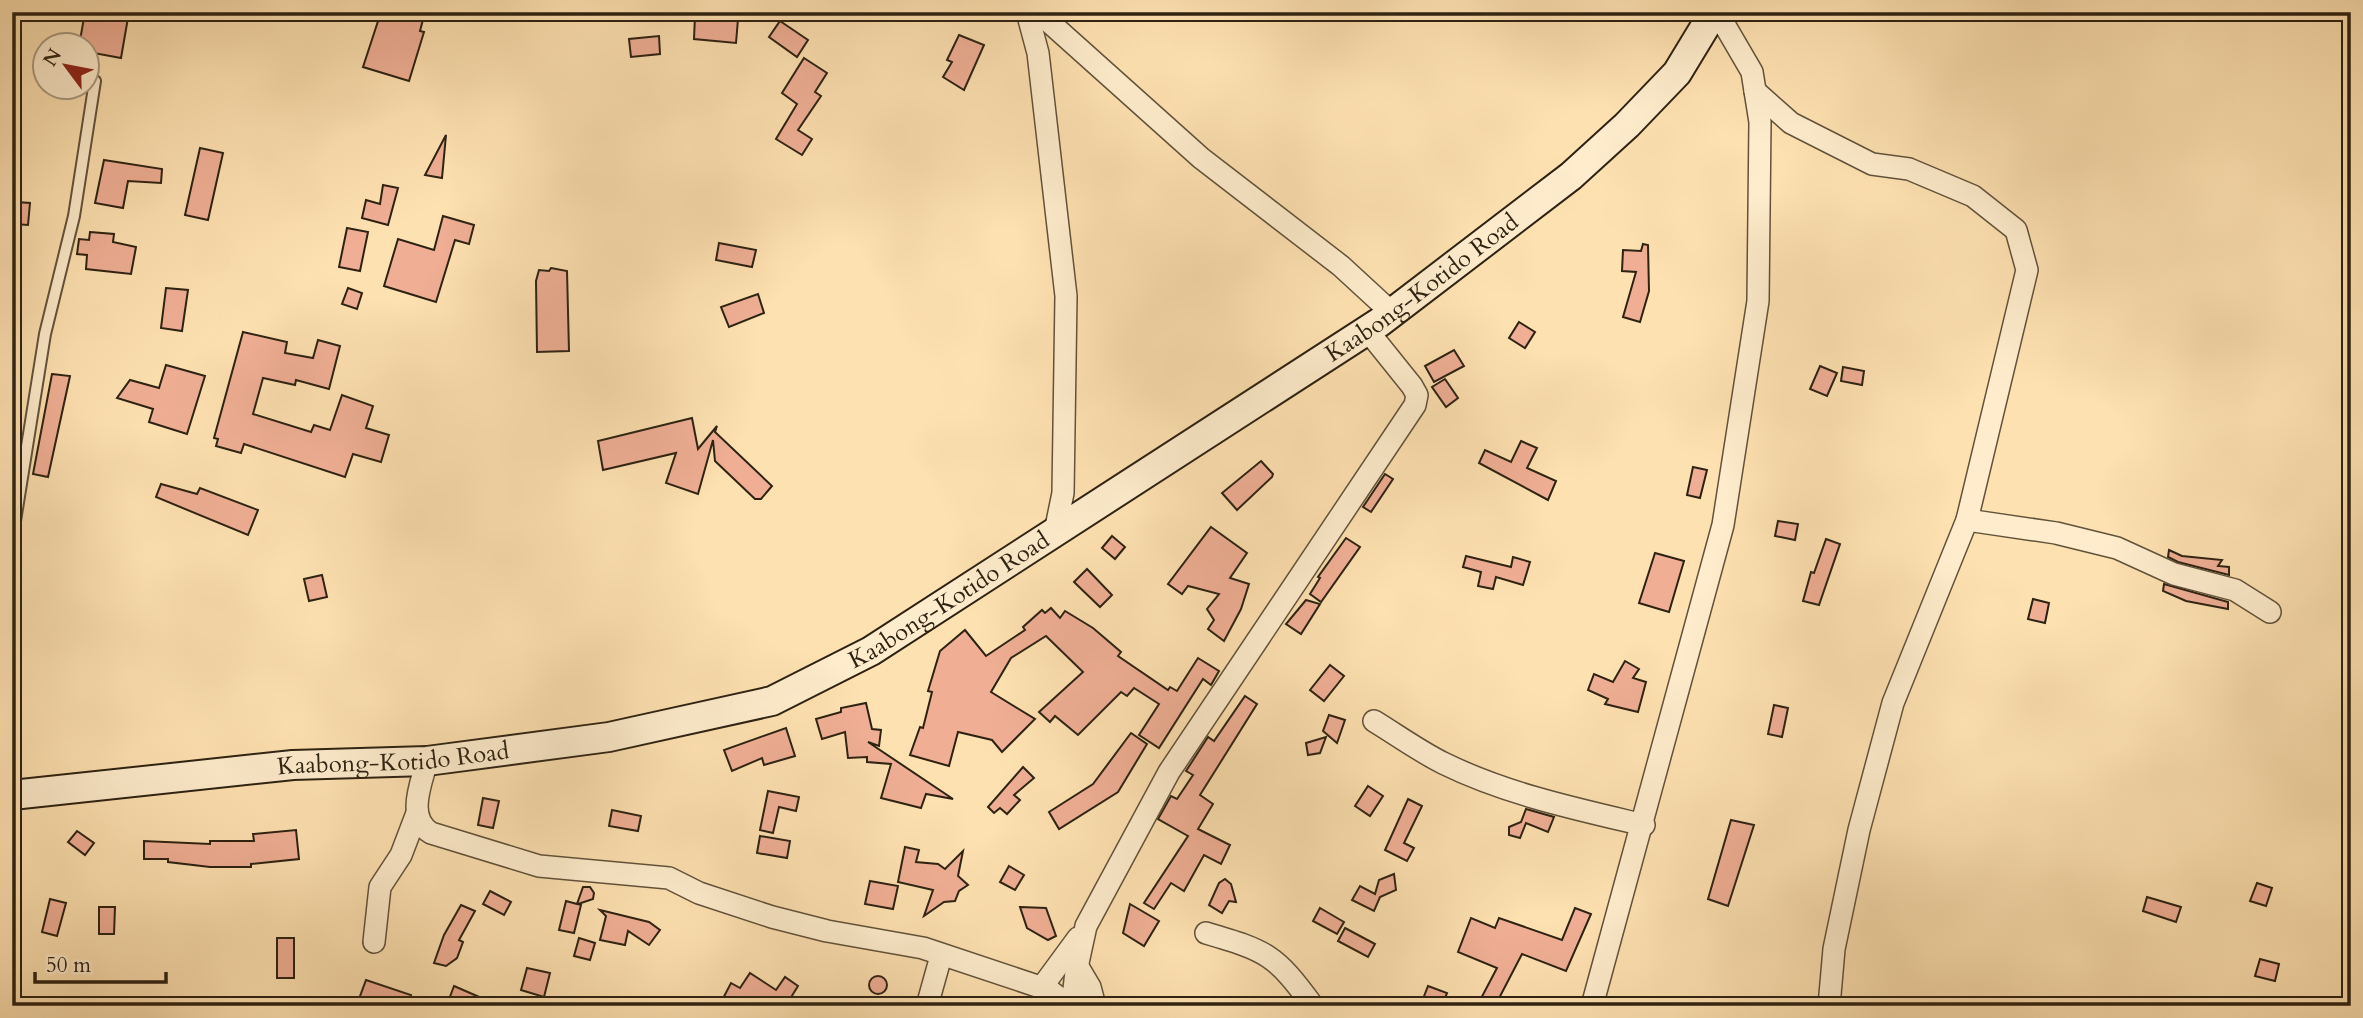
<svg xmlns="http://www.w3.org/2000/svg" width="2363" height="1018" font-family="Cardo,serif">
<rect width="100%" height="100%" fill="#fee1b1"/>
<filter id="stains"><feTurbulence type="fractalNoise" baseFrequency=".00286" numOctaves="4"/><feColorMatrix values="0 0 0 0 .2 0 0 0 0 .09 0 0 0 0 .02 0 0 0 .5 -.17"/></filter>
<radialGradient id="worn" r=".72"><stop offset=".6" stop-color="#630" stop-opacity="0"/><stop offset="1" stop-color="#630" stop-opacity=".3"/></radialGradient>
<g fill="#f0af95" stroke="#2d2212" stroke-width="2">
<polygon points="85,12 129,12 121,58 88,52 88,46 79,46"/>
<polygon points="381,12 425,12 420,31 424,32 409,81 363,67"/>
<polygon points="695,16 738,19 736,43 694,39"/>
<polygon points="780,21 808,40 797,57 769,37"/>
<polygon points="959,35 984,45 964,90 943,77 952,62 947,60"/>
<polygon points="659,36 660,54 631,57 629,39"/>
<polygon points="804,58 827,73 815,92 821,96 798,130 812,139 802,155 776,139 797,104 782,93"/>
<polygon points="446,135 442,178 425,175"/>
<polygon points="200,148 223,153 208,220 185,215"/>
<polygon points="104,160 162,169 161,183 128,181 123,208 95,203"/>
<polygon points="383,185 398,188 388,225 362,218 366,200 380,204"/>
<polygon points="16,202 30,203 28,225 14,224"/>
<polygon points="443,216 474,225 469,244 455,240 436,302 384,286 398,239 434,250"/>
<polygon points="347,228 368,232 360,271 339,267"/>
<polygon points="90,232 114,234 113,242 136,247 131,274 86,269 87,255 77,254 79,239 89,240"/>
<polygon points="719,243 756,250 752,267 716,260"/>
<polygon points="1643,244 1648,245 1649,291 1640,322 1623,317 1636,272 1622,271 1623,250 1641,251"/>
<polygon points="551,268 567,271 569,351 537,352 536,281 539,270 549,271"/>
<polygon points="166,288 188,290 182,331 161,328"/>
<polygon points="348,288 362,293 357,309 342,304"/>
<polygon points="758,294 764,313 729,327 721,307"/>
<polygon points="1519,322 1535,332 1525,348 1509,338"/>
<polygon points="243,332 287,342 285,353 313,358 318,340 340,346 329,389 296,380 295,385 263,378 253,414 311,432 314,425 330,430 342,395 373,406 366,428 389,435 381,462 353,454 345,477 244,444 241,453 216,446 218,439 214,438"/>
<polygon points="1454,350 1464,366 1434,382 1425,366"/>
<polygon points="166,365 205,376 187,434 149,422 153,409 117,398 130,380 159,388"/>
<polygon points="1820,366 1837,373 1827,396 1810,389"/>
<polygon points="1843,367 1864,371 1862,385 1841,381"/>
<polygon points="52,374 70,376 48,477 33,474"/>
<polygon points="1445,379 1458,398 1446,407 1432,387"/>
<polygon points="692,418 698,449 717,426 715,432 772,486 761,499 755,499 715,461 713,440 698,494 666,483 676,453 603,470 598,441"/>
<polygon points="1521,441 1537,448 1527,468 1556,481 1548,500 1479,463 1485,450 1511,462"/>
<polygon points="1261,461 1273,474 1272,477 1237,510 1222,493"/>
<polygon points="1693,467 1707,470 1700,498 1687,495"/>
<polygon points="1385,474 1393,479 1371,512 1363,507"/>
<polygon points="161,484 197,494 200,488 258,510 248,535 156,497"/>
<polygon points="1778,521 1798,524 1795,540 1775,536"/>
<polygon points="1211,527 1247,553 1230,578 1249,584 1241,609 1224,641 1208,629 1214,620 1207,609 1219,594 1188,586 1182,594 1168,584"/>
<polygon points="1112,536 1125,547 1115,559 1102,548"/>
<polygon points="1346,538 1360,547 1321,602 1310,594 1320,578 1318,577"/>
<polygon points="1826,539 1840,544 1819,605 1803,601 1811,572 1814,573"/>
<polygon points="2169,550 2182,556 2222,560 2218,566 2229,567 2229,575 2178,562 2168,557"/>
<polygon points="1655,553 1684,561 1669,612 1639,603"/>
<polygon points="1466,556 1511,567 1513,557 1530,562 1523,585 1496,577 1493,589 1478,586 1481,572 1463,567"/>
<polygon points="1087,569 1112,595 1100,607 1074,582"/>
<polygon points="322,575 327,597 309,601 304,579"/>
<polygon points="2164,584 2228,602 2228,609 2186,601 2163,591"/>
<polygon points="2033,599 2049,603 2045,623 2028,619"/>
<polygon points="1306,600 1320,604 1301,634 1286,624"/>
<polygon points="1051,608 1060,618 1065,611 1093,628 1121,652 1118,656 1168,690 1170,687 1177,691 1198,658 1219,671 1211,685 1203,679 1159,748 1139,735 1159,704 1134,688 1127,696 1121,692 1078,735 1055,716 1050,722 1039,712 1083,672 1046,636 1011,658 991,692 1035,719 1002,752 992,740 958,732 949,766 910,755 920,727 923,728 932,692 928,691 940,651 965,630 986,656 1025,630 1023,627 1042,610 1045,613"/>
<polygon points="1625,661 1639,669 1633,678 1646,682 1638,712 1605,704 1608,699 1588,690 1594,674 1613,682"/>
<polygon points="1330,665 1344,676 1324,701 1310,690"/>
<polygon points="1245,696 1257,704 1200,795 1213,804 1198,829 1230,845 1221,864 1204,855 1184,891 1171,883 1154,909 1144,903 1188,836 1158,819 1171,796 1177,799 1193,775 1186,771 1208,737 1214,741"/>
<polygon points="866,703 872,729 881,730 879,746 868,742 953,799 926,794 921,808 881,798 891,764 867,762 867,757 848,758 845,732 822,739 816,719 841,712 841,708"/>
<polygon points="1774,705 1788,708 1782,737 1768,734"/>
<polygon points="1329,715 1345,720 1337,743 1323,731"/>
<polygon points="786,728 795,756 764,765 762,758 732,771 724,750"/>
<polygon points="1131,733 1147,744 1118,792 1059,829 1049,812 1093,784"/>
<polygon points="1326,737 1320,753 1308,755 1306,743"/>
<polygon points="1023,767 1034,778 1014,795 1020,800 1007,814 1000,808 994,813 988,807"/>
<polygon points="1368,786 1383,796 1370,816 1355,806"/>
<polygon points="768,791 799,797 796,811 779,807 773,833 760,830"/>
<polygon points="483,798 499,801 493,828 478,825"/>
<polygon points="1408,799 1422,806 1404,843 1414,848 1407,861 1385,850"/>
<polygon points="1526,809 1554,817 1548,832 1526,823 1520,838 1509,835 1509,827 1521,822"/>
<polygon points="612,810 641,816 638,831 609,826"/>
<polygon points="1731,820 1754,825 1728,906 1708,899"/>
<polygon points="296,830 299,859 251,864 251,867 210,867 168,862 168,859 144,859 144,841 210,844 210,841 254,841 253,834"/>
<polygon points="77,831 94,843 85,855 68,842"/>
<polygon points="760,836 790,841 787,858 757,853"/>
<polygon points="905,847 919,850 916,862 938,864 945,869 963,851 958,876 968,885 959,891 955,901 944,902 924,916 933,890 898,882"/>
<polygon points="1009,866 1024,875 1015,890 1000,882"/>
<polygon points="1394,874 1396,890 1380,897 1374,911 1352,900 1360,886 1375,894 1379,880"/>
<polygon points="1225,879 1231,884 1236,902 1229,901 1222,913 1209,905 1219,883"/>
<polygon points="870,881 898,886 893,909 865,904"/>
<polygon points="2257,883 2272,888 2266,906 2250,901"/>
<polygon points="583,887 590,887 594,893 593,899 578,904 581,905 574,933 559,930 566,901 577,904"/>
<polygon points="490,891 511,902 504,915 483,904"/>
<polygon points="2147,897 2181,907 2176,922 2143,911"/>
<polygon points="50,899 66,903 57,936 42,932"/>
<polygon points="1130,904 1159,921 1144,946 1123,933"/>
<polygon points="461,905 475,911 459,940 463,942 457,958 446,966 434,963 444,935"/>
<polygon points="99,907 115,907 114,934 99,934"/>
<polygon points="1020,907 1046,908 1056,936 1048,940 1027,928"/>
<polygon points="1320,908 1344,922 1337,934 1313,921"/>
<polygon points="1575,908 1591,914 1566,971 1522,954 1495,1006 1477,1006 1497,968 1458,952 1471,918 1495,928 1499,918 1562,940"/>
<polygon points="600,910 649,922 660,930 649,945 628,931 625,945 600,940 606,916"/>
<polygon points="1345,928 1375,944 1368,957 1338,941"/>
<rect x="277" y="938" width="17" height="40"/>
<polygon points="579,938 595,943 590,960 574,956"/>
<polygon points="2260,959 2279,964 2275,981 2255,976"/>
<polygon points="527,968 550,973 544,997 521,990"/>
<polygon points="750,973 776,990 785,977 798,986 790,999 801,1006 719,1006 731,983 740,988"/>
<circle cx="878" cy="985" r="9"/>
<polygon points="366,980 411,995 407,1006 378,1006 359,999"/>
<polygon points="454,986 500,1006 457,1006 448,1002"/>
<polygon points="1428,986 1447,993 1442,1006 1423,999"/>
</g>
<g fill="none" stroke-linecap="round" stroke-linejoin="round">
<g stroke="#61523a" stroke-width="14">
<polyline id="lane" points="12,540 45,334 74,216 95,81"/>
</g>
<g stroke="#61523a" stroke-width="24">
<g id="street">
<polyline points="1027,12 1038,53 1066,296 1063,493 1055,532"/>
<polyline points="1038,12 1201,158 1341,266 1391,312"/>
<polyline points="1755,91 1791,123 1872,164 1909,169 1973,196 2016,230 2027,270 1967,520 1893,703 1859,830 1834,949 1829,1006"/>
<polyline points="1967,520 2056,533 2117,548 2174,574 2235,590 2270,612"/>
<path d="M1374,721C1397,735 1419,751 1443,763C1506,794 1576,809 1644,825"/>
<path d="M427,761C421,784 406,818 431,833L539,866L669,878L699,893L772,917L827,931L923,948L1049,990L1070,1006"/>
<path d="M1206,933C1267,951 1275,954 1313,1006"/>
<polyline points="374,942 380,887 401,855 417,813"/>
<polyline points="1077,965 1090,987 1095,1006"/>
<polyline points="1042,987 1078,938"/>
<polyline points="927,1006 941,956"/>
<polyline points="1072,1006 1076,972 1086,926 1169,772 1415,405 1417,395 1412,386 1367,330"/>
<polyline points="1592,1006 1723,525 1758,301 1760,122 1752,72 1717,12"/>
</g>
</g>
<g stroke="#2d2212" stroke-width="32">
<g id="secondary">
<path id="s1" d="M12,795L293,765L427,761L609,737L772,701L871,651L1380,322L1571,176L1627,125L1677,73L1714,12"/>
</g>
</g>
<use href="#lane" stroke="#feeccc" stroke-width="10"/>
<use href="#street" stroke="#feeccc" stroke-width="21"/>
<use href="#secondary" stroke="#feeccc" stroke-width="28"/>
</g>
<g text-anchor="middle" dominant-baseline="central" stroke-width="5" stroke-linejoin="round" paint-order="stroke">
<g font-size="24" fill="#2d2212" stroke="#feeccc">
<text stroke="none"><textPath href="#s1" startOffset="1538">Kaabong-Kotido Road</textPath></text>
<text stroke="none"><textPath href="#s1" startOffset="971">Kaabong-Kotido Road</textPath></text>
<text stroke="none"><textPath href="#s1" startOffset="383">Kaabong-Kotido Road</textPath></text>
</g>
</g>
<rect width="2363" height="1018" fill="none" stroke="#fee1b1" stroke-width="42"/>
<rect x="14" y="14" width="2335" height="990" fill="none" stroke="#2d2212" stroke-width="3.5"/>
<rect x="21" y="21" width="2321" height="976" fill="none" stroke="#2d2212" stroke-width="2"/>
<g transform="translate(66 66) rotate(302)"><circle r="33" fill="#feeccc" stroke="#aa9b82" stroke-width="2"/>
<path d="M0-5L12 26L0 18L-12 26Z" fill="#8f2418"/>
<text y="-10" font-size="19" font-weight="bold" text-anchor="middle" fill="#2d2212">N</text>
</g>
<path d="M35 972v10h131v-10" fill="none" stroke="#2d2212" stroke-width="3.5"/>
<text x="46" y="972" font-size="21" fill="#2d2212" stroke="#feeccc" stroke-width="5" paint-order="stroke">50 m</text>
<rect width="100%" height="100%" filter="url(#stains)"/>
<rect width="100%" height="100%" fill="url(#worn)"/>
</svg>
